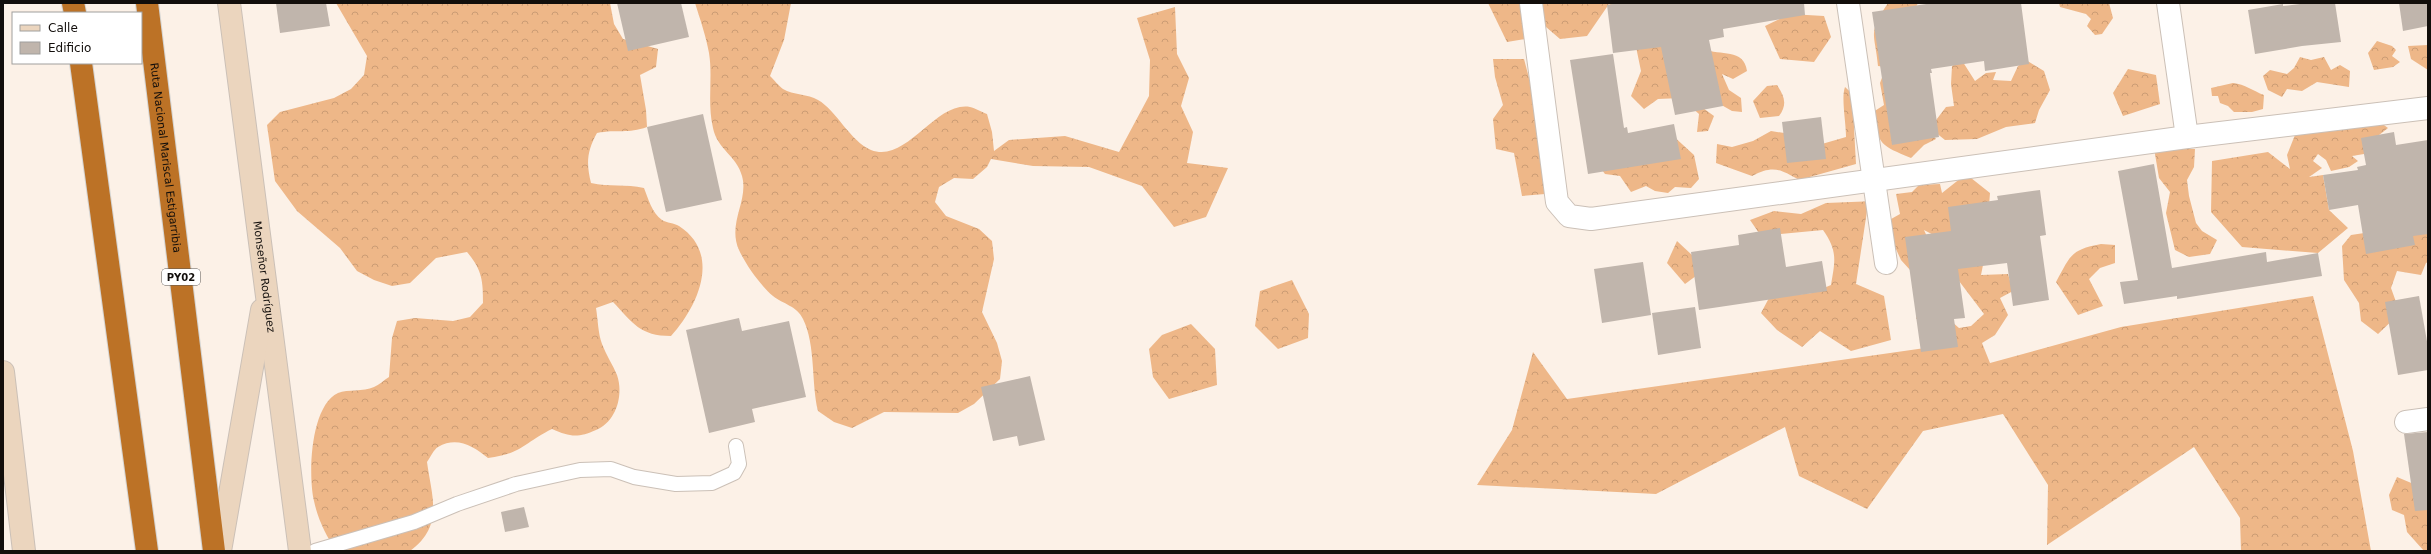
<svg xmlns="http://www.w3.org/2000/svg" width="2431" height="554" font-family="'DejaVu Sans',sans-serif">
<defs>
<pattern id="forest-crowns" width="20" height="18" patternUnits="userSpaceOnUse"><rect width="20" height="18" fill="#eeb788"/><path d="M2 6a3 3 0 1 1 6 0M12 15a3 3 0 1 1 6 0" fill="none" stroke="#cb9c74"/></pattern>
</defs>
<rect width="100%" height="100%" fill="#fcf1e7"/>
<g fill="url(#forest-crowns)">
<path d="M336,3H610L614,24L623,39L658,49L656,67L640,75L646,110L647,127C628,134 617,129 597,133C587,151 586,163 591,183C609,187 626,184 644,188C648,198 652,213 662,220C667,223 674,223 679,226C722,254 698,306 671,336C640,336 633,323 613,302L596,308C598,320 598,333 602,344C606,355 613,365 617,375C624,395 616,422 596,430C578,438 570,437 552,429C525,442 522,454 488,458C473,446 457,436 438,447C434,449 430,458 427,462C432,498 444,526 410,551H336C326,535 318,520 314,501C308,476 310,406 338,393C348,389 363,392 374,387C379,385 384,380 389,377L392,338L397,321L415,318L453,321L470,317L483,303C483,280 482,270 467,252L436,258L410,283L392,286L374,280L357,271L340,248L297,211L275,181L267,125L280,112L334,98L351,89L364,75L367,56Z"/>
<path d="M695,3H791L784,40L770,76C774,80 779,86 783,89C793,95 808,94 818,100C836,110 850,141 871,150C907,164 935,101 970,107C975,108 982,112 987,114L992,132L994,151L1009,140L1065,136L1119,152L1149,96L1150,60L1137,18L1175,7L1177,54L1189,78L1181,106L1193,132L1187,163L1228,168L1206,217L1174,227L1142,186L1089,167L1033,166L991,159L987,167L973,179L954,178L939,187L935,202L946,216L979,229L992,241L994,259L982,312L997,343L1002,361L1000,379L974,404L958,413L884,412L852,428L834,422L818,411C811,383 816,345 803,319C797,306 783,304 773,296C760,285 746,265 739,250C727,223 749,201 742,176C737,156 717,149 713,128C707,103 713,77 709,53C706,36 700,19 695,3Z"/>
<polygon points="1488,3 1528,3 1525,39 1507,42"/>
<path d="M1535,3H1653C1664,13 1694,44 1704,49C1720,56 1744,48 1747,71L1733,79L1722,74L1729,90L1741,98L1742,112L1732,111L1711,99L1696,103L1714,116L1708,131L1697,132L1699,114L1681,98L1658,99L1644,109L1631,96L1641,71L1635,42L1636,22L1609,4L1587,36L1560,39L1539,21Z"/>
<path d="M1888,3H1918L1911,17L1926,128L1936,139L1924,145L1911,158C1880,145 1881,146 1870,114L1884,105L1880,83L1886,67L1878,66C1875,32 1867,35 1888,3Z"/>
<polygon points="2059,3 2109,3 2113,18 2102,34 2095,35 2087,26 2091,19 2086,14 2060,7"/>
<polygon points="1790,14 1824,16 1831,37 1814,62 1780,59 1765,26"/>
<polygon points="2377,41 2392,46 2396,50 2392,56 2400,62 2393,67 2374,70 2368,53"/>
<polygon points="2428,45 2428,70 2411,59 2408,46"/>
<polygon points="2300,57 2311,60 2324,57 2331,70 2340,65 2350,71 2349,87 2317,82 2302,91 2287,89 2282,97 2268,90 2263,76 2270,70 2287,74 2294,68"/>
<polygon points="1493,59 1524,59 1529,78 1539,95 1554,91 1560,184 1545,194 1522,196 1514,153 1496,149 1493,119 1503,105 1495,77"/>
<polygon points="1961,59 1975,81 1986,73 1996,72 1993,80 2011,81 2018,66 2026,60 2044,71 2050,90 2039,110 2035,123 2006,127 1977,139 1945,140 1930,128 1946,107 1954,106 1951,84 1952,66"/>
<polygon points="2128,69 2156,75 2160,104 2123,116 2113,93"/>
<path d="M2233,83C2245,84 2253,91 2264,95L2263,109L2252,112H2234L2228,106L2220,103L2218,96H2212L2211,88Z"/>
<path d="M1777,85C1784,96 1788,104 1779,116L1760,118L1753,101L1767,86Z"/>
<path d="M1845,87L1860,101L1854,128L1856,164L1799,180C1780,169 1773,165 1752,176L1716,163L1717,144L1732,147L1753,141L1771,131L1797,135L1815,146L1846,137C1846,123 1841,97 1845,87Z"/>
<polygon points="2377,120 2388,128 2374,139 2364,154 2352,156 2358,161 2349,167 2331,171 2326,160 2318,154 2313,161 2322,168 2309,177 2323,175 2329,210 2348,228 2318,253 2242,247 2211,212 2212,161 2268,152 2290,169 2287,155 2295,135"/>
<polygon points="1671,134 1694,155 1699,179 1691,188 1675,187 1668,193 1655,191 1646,186 1631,192 1620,176 1605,174 1590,154"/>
<polygon points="2154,148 2195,149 2194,167 2187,180 2189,196 2196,223 2202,231 2217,240 2210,254 2189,257 2175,250 2166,213 2170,192 2159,178"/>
<polygon points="1966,174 1990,193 1985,255 1981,275 2008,274 2013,291 2000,298 2008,315 1995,335 1982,343 1990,363 2121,327 2313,296 2353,451 2371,551 2241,551 2240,518 2194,447 2047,545 2048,485 2003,414 1923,431 1867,509 1799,476 1785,427 1656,494 1477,485 1512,430 1533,352 1567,399 1932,347 1927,333 1916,318 1924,305 1942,313 1959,328 1971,326 1984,314 1959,281 1943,240 1924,230 1929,241 1920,281 1901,260 1884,223 1900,214 1896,194 1912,192 1919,185 1940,184 1942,193"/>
<path d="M1876,201L1867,211L1856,284L1884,296L1891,340L1851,351L1820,331L1802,347L1777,330L1761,313L1769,298L1812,293L1831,285C1835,261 1838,251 1823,230L1761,236L1750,220L1774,211L1801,214L1826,203Z"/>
<polygon points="2428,211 2428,262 2426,263 2421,275 2397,271 2391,288 2400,313 2378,334 2361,321 2359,303 2344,280 2342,246 2351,235 2371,232"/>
<polygon points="1677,241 1693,256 1700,273 1685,284 1667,263"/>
<path d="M2101,244L2115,245V263L2100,268L2089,279L2103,306L2078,315L2056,282C2071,255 2070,250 2101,244Z"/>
<polygon points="1292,280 1309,314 1308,338 1278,349 1255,326 1260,291"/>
<polygon points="1191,324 1215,349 1217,385 1169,399 1153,377 1149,349 1162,335"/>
<polygon points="2397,477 2428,490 2428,551 2424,551 2407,532 2404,515 2392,510 2389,495"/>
</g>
<g fill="#c0b5ac">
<polygon points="276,3 326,3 330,26 280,33"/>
<polygon points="617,3 681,3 689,37 628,51"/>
<polygon points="1618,3 1804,3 1805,15 1723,29 1724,37 1709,40 1723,106 1675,115 1661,47 1613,53 1607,5"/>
<polygon points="1933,3 2021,3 2029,64 1985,71 1984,61 1931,69 1932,73 1930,73 1939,137 1892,145 1872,12"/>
<polygon points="2308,3 2335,3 2341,42 2302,46 2255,54 2248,10 2283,4 2283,6"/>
<polygon points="2399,3 2428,3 2428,26 2403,31"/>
<polygon points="1613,54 1624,128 1627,127 1628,133 1674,124 1681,159 1588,174 1570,60"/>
<polygon points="703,114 722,200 666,212 647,127"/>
<polygon points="1821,117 1826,159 1787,163 1782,122"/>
<polygon points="2394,132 2396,145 2428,140 2428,234 2413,236 2415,245 2366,254 2358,205 2329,210 2323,175 2358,170 2357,167 2366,165 2361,138"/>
<polygon points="2154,164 2172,268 2266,252 2267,262 2318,253 2322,276 2177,299 2177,296 2124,304 2120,282 2138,280 2118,171"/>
<polygon points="2040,190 2046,235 2040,236 2049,300 2013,306 2007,263 1958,269 1965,318 1954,319 1958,347 1921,352 1905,237 1951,231 1948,207 1998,200 1997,196"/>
<polygon points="1780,228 1786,267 1822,261 1827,291 1699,310 1691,252 1739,245 1738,235"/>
<polygon points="1643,262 1651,315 1602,323 1594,269"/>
<polygon points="2419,296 2428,347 2428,370 2398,375 2385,302"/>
<polygon points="1695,307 1701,348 1658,355 1652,313"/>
<polygon points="739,318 742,331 789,321 806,397 752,409 755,422 709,433 686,330"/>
<polygon points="1030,376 1045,440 1019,446 1017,436 993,441 981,387"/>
<polygon points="2428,432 2428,510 2415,511 2404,434"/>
<polygon points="524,507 529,527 505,532 501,512"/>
</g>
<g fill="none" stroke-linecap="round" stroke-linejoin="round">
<g stroke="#cbc0b7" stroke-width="16">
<polyline id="lane" points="315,551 414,522 457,504 516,484 580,470 611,469 634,477 676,484 712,483 734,473 739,464 736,446"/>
</g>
<g stroke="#cbc0b7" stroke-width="24">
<g id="street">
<polyline points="1531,3 1557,202 1569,216 1591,219 2187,137 2428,108"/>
<polyline points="1848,3 1886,263"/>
<polyline points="2168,3 2187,137"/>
<polyline points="2406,422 2428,419"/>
</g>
</g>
<g stroke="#cbc0b7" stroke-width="24">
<g id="secondary">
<path id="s1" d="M229,3L300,551"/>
<polyline points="3,372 24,551"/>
<polyline points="220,551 262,310"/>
</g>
</g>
<g stroke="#d4d4d3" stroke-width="24">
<g id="highway">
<polyline points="73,3 75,13"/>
<path id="s2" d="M147,3L214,551"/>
<polyline points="81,63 147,551"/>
</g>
</g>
<use href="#lane" stroke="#fff" stroke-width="14"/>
<use href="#street" stroke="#fff" stroke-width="22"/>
<use href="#secondary" stroke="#ebd5be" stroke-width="22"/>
<use href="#highway" stroke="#bc7226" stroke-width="22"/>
</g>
<g text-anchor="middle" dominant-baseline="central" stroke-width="3" stroke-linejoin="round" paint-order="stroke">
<rect fill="#fff" stroke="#595654" stroke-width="1" x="162" y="269" width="38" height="16" rx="3"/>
<g font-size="10" font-weight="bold" fill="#120e0b">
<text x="181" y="277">PY02</text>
</g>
<g font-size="11" fill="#120e0b" stroke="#fff">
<text stroke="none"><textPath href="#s2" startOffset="156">Ruta Nacional Mariscal Estigarribia</textPath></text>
<text stroke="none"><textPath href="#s1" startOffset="276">Monseñor Rodríguez</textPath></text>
</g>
</g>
<rect width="2431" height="554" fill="none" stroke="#120e0b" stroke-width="8"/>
<rect x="12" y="12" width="130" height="52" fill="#ffffff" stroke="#a09f9d"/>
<rect x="20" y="25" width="20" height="6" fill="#ebd5be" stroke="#a09f9d"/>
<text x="48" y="32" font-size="12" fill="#120e0b">Calle</text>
<rect x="20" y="42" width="20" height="12" fill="#c0b5ac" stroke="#a09f9d"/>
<text x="48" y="52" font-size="12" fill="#120e0b">Edificio</text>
</svg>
